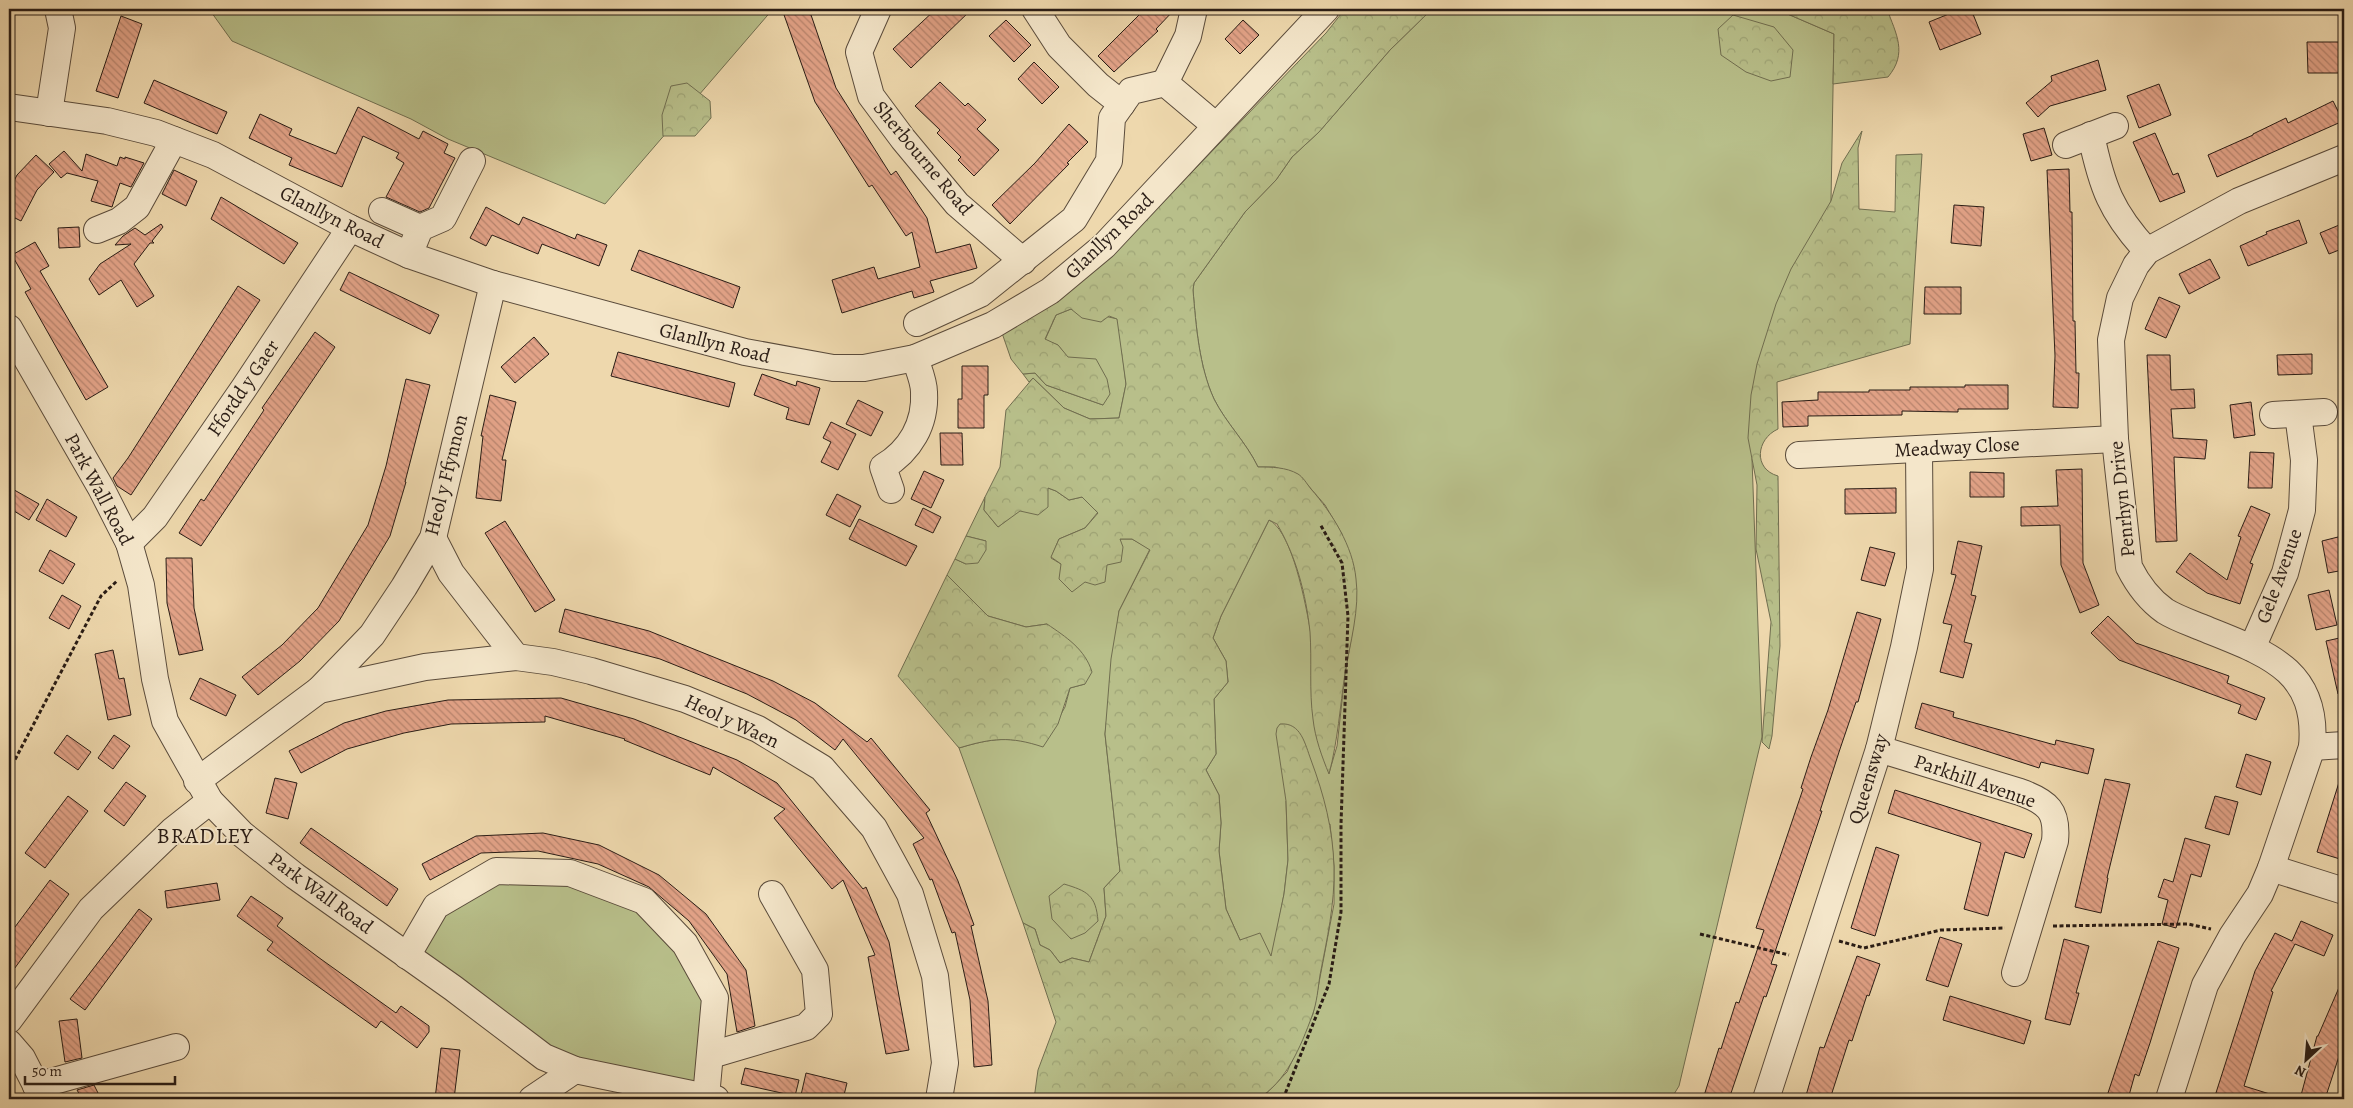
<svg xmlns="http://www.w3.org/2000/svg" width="2353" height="1108" font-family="Alegreya,serif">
<defs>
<pattern id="forest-crowns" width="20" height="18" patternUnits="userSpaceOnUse" patternTransform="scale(1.25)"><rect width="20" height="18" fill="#b8bf8a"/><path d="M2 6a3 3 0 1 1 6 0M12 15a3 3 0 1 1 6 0" fill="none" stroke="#9ea476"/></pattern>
<pattern id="building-back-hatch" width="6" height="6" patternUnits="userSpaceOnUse" patternTransform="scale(1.25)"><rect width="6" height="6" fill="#e3a388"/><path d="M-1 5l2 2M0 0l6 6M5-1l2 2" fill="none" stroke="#b8846e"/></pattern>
</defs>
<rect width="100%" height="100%" fill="#eed8ad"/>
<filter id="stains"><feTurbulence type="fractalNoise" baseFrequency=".004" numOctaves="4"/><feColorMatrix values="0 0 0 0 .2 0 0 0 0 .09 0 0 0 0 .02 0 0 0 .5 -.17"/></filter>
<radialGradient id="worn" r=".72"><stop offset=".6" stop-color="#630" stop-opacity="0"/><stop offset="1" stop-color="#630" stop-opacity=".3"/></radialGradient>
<g fill="#b8bf8a" stroke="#706e50">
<polygon points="209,9 773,9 605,204 448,139 411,119 232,41"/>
<path d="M1432,9H1776L1834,34L1831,201L1752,459L1762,737L1679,1086L1671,1099H1257L1264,1096L1287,1072L1313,1014L1334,904V866L1330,824L1286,801L1288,860L1284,894L1272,957L1240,940L1226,909L1219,851L1221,823L1219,795L1206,770L1216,754L1214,699L1228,682L1226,661L1213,638L1221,616L1269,520C1308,539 1323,727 1329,773L1337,746L1345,674L1353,628L1342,534L1325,505L1299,475L1275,467H1258C1246,442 1226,423 1214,399C1199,367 1196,325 1193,290L1194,283L1245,212L1276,180L1292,157L1319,132L1390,50Z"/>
<polygon points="1071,309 1118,319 1126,384 1119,418 1090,419 1064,408 1033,378 1029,382 1023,374 1035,373 1046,385 1103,405 1058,345 1045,340 1056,315"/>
<path d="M1048,488L1056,491L1069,500L1082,497L1098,512L1085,528L1059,539L1051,558L1061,564L1107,565L1120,539H1132L1150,549L1119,611L1105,734L1120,871L1104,888L1106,916L1089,962L1072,958L1060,963L1050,950L1040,945L1035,929L1023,923L959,748C992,738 1010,736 1043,746L1065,707L1070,688L1085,684L1047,624L1026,627L988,616L947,575L955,559L966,564L986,541L966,536L985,497L984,510L998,527Z"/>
<polygon points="496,871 644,901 715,998 706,1097 575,1070 407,956 436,906"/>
</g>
<g fill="url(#forest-crowns)" stroke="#706e50">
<path d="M1345,9H1432L1390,50L1319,132L1292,157L1276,180L1245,212L1194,283L1193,290C1196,326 1199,366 1214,399C1226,423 1246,442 1258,467C1271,467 1286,467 1298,474C1303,477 1307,484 1311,489C1332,513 1353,546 1356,579C1360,608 1350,644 1345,673C1340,707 1338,740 1329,774C1322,757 1315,738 1313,719C1309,691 1312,661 1310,632C1306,594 1296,556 1277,524L1269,520L1221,616L1213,638L1226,661L1228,682L1214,699L1216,754L1206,770L1219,795L1221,823L1219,851L1226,909L1240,940L1260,933L1271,956L1284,894L1288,860L1286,801L1276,734L1277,728L1280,724C1301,722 1305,744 1311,760C1324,795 1333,829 1334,867C1335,904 1327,939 1320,975C1318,988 1317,1003 1312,1016C1301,1046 1286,1083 1257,1099H1034L1038,1070L1056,1022L1023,923L1035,929L1040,945L1050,950L1060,963L1072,958L1089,962L1106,916L1104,888L1120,871L1105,734L1111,659L1119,611L1150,550L1132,539H1120L1123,547L1121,562L1107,565L1105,582L1095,585L1085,582L1072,592L1059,579L1061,564L1051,557L1059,539L1085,528L1098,513L1082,497L1069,500L1056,491L1048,488V507L1038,515L1020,511L998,527L984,510L985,497L1000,467L1006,410L1033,378L1064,408L1090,419L1119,418L1126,384L1117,319L1109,316L1101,322L1082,318L1071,309L1056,315L1045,339L1058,345L1068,357L1096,359L1107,379L1110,394L1103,405L1046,385L1035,373L1023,374L1011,359L1002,333L1111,256L1326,33Z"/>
<path d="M1776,9H1887C1896,34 1908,53 1888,77L1833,84L1834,34Z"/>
<polygon points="1733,15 1774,27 1793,50 1790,77 1771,81 1746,72 1721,55 1718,29"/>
<polygon points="687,83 710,101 711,118 695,136 663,136 662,115 671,86"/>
<path d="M1862,131L1858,148L1859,209L1895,212L1896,155L1922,154L1910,344L1777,382L1778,429C1756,439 1753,469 1778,476L1780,646L1772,736L1769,749L1762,742L1771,622L1756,549L1757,485L1748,438L1751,395L1757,364L1776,304L1791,269L1831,201L1842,163Z"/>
<polygon points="966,536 986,541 986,550 978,563 966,564 955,559"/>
<path d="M947,575L988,616L1026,627L1047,624C1066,637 1085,649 1092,672L1085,684L1070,688L1058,724L1043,747C1010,736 992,738 959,748L898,676Z"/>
<path d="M1064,884C1087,891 1096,895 1098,921L1085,933L1071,939L1052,919L1049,896Z"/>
</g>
<g fill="url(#building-back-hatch)" stroke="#291c15">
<polygon points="794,9 809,9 836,88 891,175 896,171 927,218 936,253 970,244 977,268 930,281 934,292 914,298 912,291 842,313 832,280 874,267 878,279 920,267 912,232 906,236 872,185 869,187 815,102 783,12"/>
<polygon points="936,9 972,9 911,68 893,49"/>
<polygon points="1145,9 1175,9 1156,29 1158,31 1114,72 1098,56"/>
<polygon points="1961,9 1971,9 1981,34 1940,50 1929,22"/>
<polygon points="121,16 142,24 118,98 96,91"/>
<polygon points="1006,20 1031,45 1014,62 989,36"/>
<polygon points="1243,20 1259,35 1240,54 1225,39"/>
<polygon points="2307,42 2339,42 2339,73 2308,73"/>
<polygon points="2098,60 2106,90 2050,106 2038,117 2026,103 2052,81 2051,76"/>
<polygon points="1034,62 1059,87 1042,104 1018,79"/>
<polygon points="154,80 227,112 217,134 144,103"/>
<polygon points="940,82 965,106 968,103 986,120 977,129 999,150 974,176 958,160 961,157 937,133 940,130 915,106"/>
<polygon points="2159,84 2171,115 2139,128 2127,96"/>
<polygon points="2333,101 2343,121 2217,177 2208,155 2253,135 2253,134 2286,118 2288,123"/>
<polygon points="358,107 419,139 423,131 448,144 444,153 455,158 429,208 420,212 386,197 404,163 396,158 399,153 363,136 342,187 289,165 292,158 249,138 260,114 292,129 289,135 336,154"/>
<polygon points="1069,124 1088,142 1067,163 1069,164 1010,224 992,205 1035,163"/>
<polygon points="2044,128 2052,155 2031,161 2023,134"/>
<polygon points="2155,133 2173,175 2178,173 2185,192 2160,202 2133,142"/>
<polygon points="64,151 82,171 86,154 117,166 120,157 125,159 125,157 144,163 131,187 120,183 112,207 91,201 98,181 67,173 61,178 49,164"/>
<polygon points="36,155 54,172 37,190 21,221 9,215 9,191 17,175"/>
<polygon points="2069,169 2070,212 2072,212 2073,321 2075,321 2076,373 2079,373 2078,408 2053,407 2055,356 2047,170"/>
<polygon points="174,170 197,181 186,206 162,194"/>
<polygon points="221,197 298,243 284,264 211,219"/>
<polygon points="1954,205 1984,207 1981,246 1951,243"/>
<polygon points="486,207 519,225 523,217 575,239 577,234 607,245 599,266 542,244 538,254 492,235 486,246 470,238"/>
<polygon points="2299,220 2307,243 2248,266 2240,246 2267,234 2266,232"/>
<polygon points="2344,223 2344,248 2329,254 2320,233"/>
<polygon points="161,224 163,227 152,241 154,243 150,243 134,264 154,296 137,307 121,280 99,295 89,279 100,264 131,244 115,245 123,236 135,228 145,235"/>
<polygon points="79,227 80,247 59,248 58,228"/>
<polygon points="35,242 49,266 40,271 108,387 86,400 25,292 31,289 12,255"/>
<polygon points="639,250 740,287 733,308 631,270"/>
<polygon points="2210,259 2220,278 2189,294 2179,274"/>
<polygon points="349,272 439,315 430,334 340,290"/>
<polygon points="238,286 260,300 131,495 117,486 113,478 128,458"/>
<polygon points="1925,287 1961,287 1961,314 1924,314"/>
<polygon points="2159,297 2180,306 2166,338 2145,329"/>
<polygon points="315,332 335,347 201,546 179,533 201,499 204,501 264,410 262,408"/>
<polygon points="534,337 549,354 515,383 501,367"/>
<polygon points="618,352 735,383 729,407 611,376"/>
<polygon points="2312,354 2312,374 2278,375 2277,355"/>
<polygon points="2147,355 2170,355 2171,390 2194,389 2195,408 2171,409 2173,438 2207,440 2205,459 2174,457 2177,541 2156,542"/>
<polygon points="962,366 988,366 988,395 984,395 984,428 958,428 958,399 962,399"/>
<polygon points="762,374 796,386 797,381 820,388 809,425 786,419 789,408 754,395"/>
<polygon points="406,379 430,385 405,482 406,482 390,536 339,621 300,661 258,695 242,677 282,645 318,608 368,525 386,466"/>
<polygon points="1965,385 2008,385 2008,409 1958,409 1958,412 1902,411 1902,415 1808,416 1808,426 1783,427 1782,402 1818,400 1818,392 1869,392 1869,390 1910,390 1910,387 1965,387"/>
<polygon points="490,395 516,402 502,460 506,460 501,501 476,498 483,436 481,436"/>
<polygon points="858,400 883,412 871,436 846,424"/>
<polygon points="2251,402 2255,435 2234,438 2230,405"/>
<polygon points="831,422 856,434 838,470 821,462 831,442 823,438"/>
<polygon points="940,433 962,433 963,465 941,465"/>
<polygon points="2250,452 2274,453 2272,488 2248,488"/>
<polygon points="2082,469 2083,563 2099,605 2080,613 2061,565 2060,525 2021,526 2021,507 2058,506 2056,470"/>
<polygon points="924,471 944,480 931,508 911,499"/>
<polygon points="1970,472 2004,473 2004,497 1970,497"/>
<polygon points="9,487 39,504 29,520 9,508"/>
<polygon points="1896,488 1896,513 1845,514 1845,489"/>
<polygon points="837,494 861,506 850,527 826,515"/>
<polygon points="47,499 77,517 66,537 36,520"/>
<polygon points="2251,506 2270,514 2250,563 2253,564 2240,604 2207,593 2176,572 2190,553 2227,580 2241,537 2238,536"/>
<polygon points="923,508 941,517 933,533 915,525"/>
<polygon points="859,519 917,546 906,566 849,539"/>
<polygon points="505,521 555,600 535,612 485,533"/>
<polygon points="2342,536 2344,570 2328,573 2322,541"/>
<polygon points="1958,541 1982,546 1971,595 1976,596 1964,642 1972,644 1963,678 1940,672 1952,625 1943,623 1956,575 1951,574"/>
<polygon points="1870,547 1895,553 1885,586 1861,580"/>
<polygon points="50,550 75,564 63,584 39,571"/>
<polygon points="166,558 192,558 194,608 203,650 179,655 167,603"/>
<polygon points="2329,590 2337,625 2316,630 2308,595"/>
<polygon points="62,595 81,606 69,629 49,618"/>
<polygon points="565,609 649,631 773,681 815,703 867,742 871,738 930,810 926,813 958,881 974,925 971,926 988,1001 992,1065 974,1067 970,1000 955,932 952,933 932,879 930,880 913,844 924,838 843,739 835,750 796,720 747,694 660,659 559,632"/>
<polygon points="1857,612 1881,619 1858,702 1856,702 1840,749 1820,811 1822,811 1771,964 1777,965 1766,997 1764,996 1729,1099 1703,1099 1719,1048 1721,1049 1736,1002 1739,1003 1764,930 1756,928 1803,789 1801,788 1811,757 1828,710"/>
<polygon points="2108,616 2136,643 2229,676 2227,683 2265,698 2256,720 2238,713 2241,705 2119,660 2091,633"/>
<polygon points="2344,637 2344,693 2338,694 2326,641"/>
<polygon points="113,650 119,679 124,678 131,715 108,720 95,654"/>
<polygon points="200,678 236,695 226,716 190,699"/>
<polygon points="561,698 634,719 737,760 777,783 863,889 866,887 889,942 909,1050 886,1054 868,957 875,955 843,880 832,889 774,818 785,809 713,767 710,775 624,740 625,739 545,716 545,722 451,724 404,733 347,749 301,773 289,751 344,723 386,711 448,700"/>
<polygon points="1922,703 1954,712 1953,717 2055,745 2056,740 2094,749 2088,774 2041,762 2039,768 1915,728"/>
<polygon points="67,735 91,752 78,770 54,753"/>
<polygon points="114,735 130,746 113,769 98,758"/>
<polygon points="2246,754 2271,762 2261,795 2236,787"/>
<polygon points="2341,776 2344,777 2344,845 2340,859 2317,852"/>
<polygon points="275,778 297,783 288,819 266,813"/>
<polygon points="2105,779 2130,784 2107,878 2108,878 2101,913 2075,907"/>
<polygon points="126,782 146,796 124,826 104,811"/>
<polygon points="1895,790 2032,834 2024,858 2005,852 1988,916 1964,909 1981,843 1888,813"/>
<polygon points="68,796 88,811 45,868 25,853"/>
<polygon points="2215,796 2238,802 2229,835 2205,828"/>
<polygon points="311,828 398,889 387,906 300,843"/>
<polygon points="543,833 599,845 659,875 706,914 746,970 755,1026 737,1032 727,974 689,921 649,887 598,864 538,851 481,853 430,880 422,864 476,836"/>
<polygon points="2185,838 2210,845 2201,877 2191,874 2176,928 2162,924 2168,900 2158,897 2164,879 2173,882"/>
<polygon points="1876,847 1899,855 1875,936 1851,928"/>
<polygon points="50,880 69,894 9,976 9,935"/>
<polygon points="217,883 220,900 167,908 165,891"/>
<polygon points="251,896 283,918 277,926 318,957 396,1013 401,1006 429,1026 429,1032 417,1048 381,1021 376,1028 267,950 273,942 237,916"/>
<polygon points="139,909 152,919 85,1010 70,999"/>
<polygon points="2301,921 2333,935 2324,956 2295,944 2271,991 2273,992 2244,1086 2273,1095 2272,1099 2214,1099 2255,971 2275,933 2292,941"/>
<polygon points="1940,937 1962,944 1948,987 1926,980"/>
<polygon points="2064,939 2089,946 2076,993 2079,993 2070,1025 2045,1019"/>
<polygon points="2158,941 2179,948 2150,1043 2139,1076 2135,1074 2128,1099 2106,1099"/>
<polygon points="1857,956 1880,964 1869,996 1867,995 1852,1041 1849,1040 1830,1099 1805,1099 1820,1047 1824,1048"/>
<polygon points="2344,976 2344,1041 2325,1099 2300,1099 2317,1036 2318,1036"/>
<polygon points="1950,996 2031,1021 2024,1044 1943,1020"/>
<polygon points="77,1019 82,1058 65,1062 59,1021"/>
<polygon points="441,1048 460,1050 454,1099 435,1099"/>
<polygon points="745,1068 799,1080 795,1096 741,1084"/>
<polygon points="806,1073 847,1083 843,1099 817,1099 801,1095"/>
<polygon points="94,1085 101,1099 82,1099 77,1090"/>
</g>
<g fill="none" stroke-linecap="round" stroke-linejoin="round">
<g stroke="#5a4b3b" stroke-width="28">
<g id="minor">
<polyline points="878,9 859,52 871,96 903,139 957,204 1023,261"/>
<polyline points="1035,9 1059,46 1098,85 1122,104"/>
<polyline points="1165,83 1188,36 1194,9"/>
<polyline points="9,107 107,121 156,133 213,155 350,228 409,255 493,284 745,352 833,368 864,368 915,358 993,325 1050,291 1104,246 1326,9"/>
<polyline points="49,113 62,28 58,9"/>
<path d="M2091,135C2102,187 2111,212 2147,251"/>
<polyline points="2066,145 2115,126"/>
<polyline points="382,211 420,228"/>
<polyline points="97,230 119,221 137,207 174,140"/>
<polyline points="409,255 420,228 443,218 472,161"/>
<polyline points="917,323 980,294 1074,219 1109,161 1112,118 1131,91 1165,83 1216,126"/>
<polyline points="9,328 101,488 129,543 141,585 155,679 165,721 210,801 242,834 295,876 453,988 544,1057 575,1070 716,1099"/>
<polyline points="2273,415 2324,412"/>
<polyline points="1799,455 2115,439"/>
<path d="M891,490L883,467C910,451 926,424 924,392C924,381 918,368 915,358"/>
<polyline points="433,538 451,573 516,657"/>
<polyline points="129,543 155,517 244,388 350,228"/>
<polyline points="2252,648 2285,573 2302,510 2304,460 2298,414"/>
<polyline points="319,690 425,667 516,657 553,662 591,671 685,699 758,729 822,768 874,828 910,894 935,976 945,1063 939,1099"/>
<polyline points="2312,747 2344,745"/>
<path d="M1879,749L2020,792C2048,802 2058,811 2055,841L2015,973"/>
<polyline points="197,781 319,690 372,635 404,587 433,538 493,284"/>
<polyline points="2271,868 2344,891"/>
<polyline points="407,956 436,906 496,871 570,873 644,901 685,944 715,998 706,1097"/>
<polyline points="9,1020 91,909 172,831 210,801"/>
<polyline points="9,1043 22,1058 43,1099"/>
<polyline points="711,1055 806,1027 819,1014 815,970 772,894"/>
<polyline points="36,1086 176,1047"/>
<polyline points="532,1099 575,1070"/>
<polyline points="1766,1099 1879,749 1904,647 1920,569 1919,449"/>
<path d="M2169,1099L2205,985L2232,936L2260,894L2271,868L2312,747C2319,668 2264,653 2203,628C2191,623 2176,618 2165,611C2148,599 2138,585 2129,567L2115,439L2111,340L2120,298L2136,265L2147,251L2239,201L2344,158"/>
</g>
</g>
<g stroke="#291c15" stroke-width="3" stroke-dasharray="4 2.5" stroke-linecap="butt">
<polyline points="9,771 101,596 117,581"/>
<polyline points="2053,926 2188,924 2211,929"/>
<polyline points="1700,934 1789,955"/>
<polyline points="1839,941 1864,948 1941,930 2005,928"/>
<polyline points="1283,1099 1329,984 1341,912 1341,824 1348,616 1342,563 1320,524"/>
</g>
<use href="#minor" stroke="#f4e6ca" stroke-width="26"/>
</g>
<g text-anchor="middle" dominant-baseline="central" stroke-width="4" stroke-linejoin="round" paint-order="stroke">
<g font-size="20" fill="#291c15" stroke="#f4e6ca">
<text transform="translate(923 158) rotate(50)">Sherbourne Road</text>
<text transform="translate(332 217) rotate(27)">Glanllyn Road</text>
<text transform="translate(1109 236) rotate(-44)">Glanllyn Road</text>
<text transform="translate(715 343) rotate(14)">Glanllyn Road</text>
<text transform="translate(243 388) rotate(-56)">Ffordd y Gaer</text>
<text transform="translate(1957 447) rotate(-3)">Meadway Close</text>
<text transform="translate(446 475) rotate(-76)">Heol y Ffynnon</text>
<text transform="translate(99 489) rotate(62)">Park Wall Road</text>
<text transform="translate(2122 499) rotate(-96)">Penrhyn Drive</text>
<text transform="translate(2279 576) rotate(-70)">Gele Avenue</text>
<text transform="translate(732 721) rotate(25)">Heol y Waen</text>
<text transform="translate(1868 779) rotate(-73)">Queensway</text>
<text transform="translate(1975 781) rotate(19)">Parkhill Avenue</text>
<text transform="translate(321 893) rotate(36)">Park Wall Road</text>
</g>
<g font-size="22" letter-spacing="1" fill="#291c15" stroke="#f4e6ca">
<text x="205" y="836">BRADLEY</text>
</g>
</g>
<rect width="2353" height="1108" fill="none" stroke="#eed8ad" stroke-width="30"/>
<rect x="10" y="10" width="2333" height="1088" fill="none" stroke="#291c15" stroke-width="2.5"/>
<rect x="15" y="15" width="2323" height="1078" fill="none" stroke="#291c15"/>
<g transform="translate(2306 1060) rotate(206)" stroke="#f4e6ca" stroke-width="4" paint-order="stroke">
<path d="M0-4L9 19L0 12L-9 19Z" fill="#291c15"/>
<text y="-8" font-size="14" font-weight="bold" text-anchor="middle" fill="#291c15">N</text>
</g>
<path d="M25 1076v8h150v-8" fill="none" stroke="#291c15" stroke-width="2.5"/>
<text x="32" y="1076" font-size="15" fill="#291c15" stroke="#f4e6ca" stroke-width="4" paint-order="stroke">50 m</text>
<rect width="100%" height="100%" filter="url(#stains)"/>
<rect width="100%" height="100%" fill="url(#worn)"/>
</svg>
